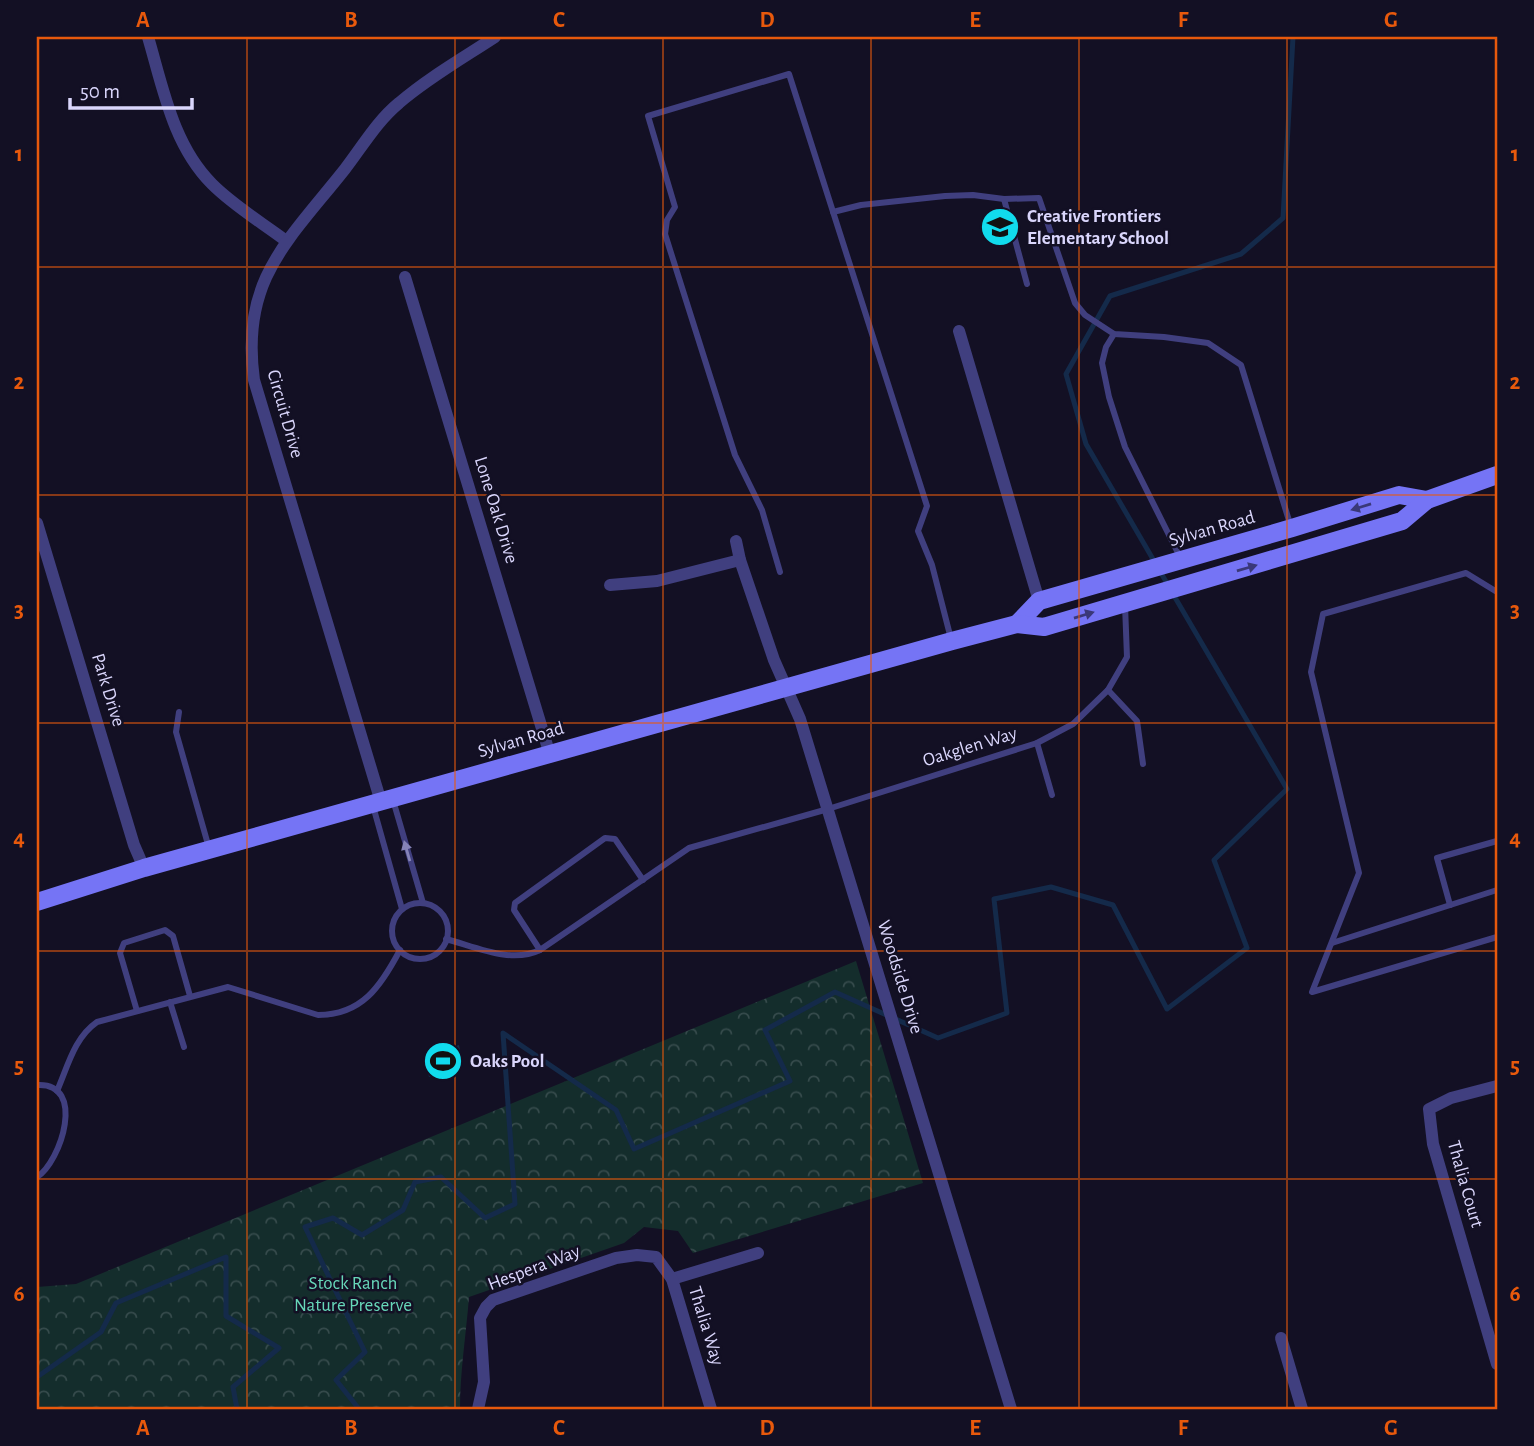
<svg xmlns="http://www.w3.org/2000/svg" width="1534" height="1446" font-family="'Alegreya Sans',sans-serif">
<defs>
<pattern id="park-crowns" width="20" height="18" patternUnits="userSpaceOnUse" patternTransform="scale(1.75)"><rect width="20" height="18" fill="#142d2c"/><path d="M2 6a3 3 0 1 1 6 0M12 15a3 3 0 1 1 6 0" fill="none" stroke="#364b4c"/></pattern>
<pattern id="water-waves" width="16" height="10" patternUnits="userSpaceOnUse" patternTransform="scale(1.75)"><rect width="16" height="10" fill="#142a4a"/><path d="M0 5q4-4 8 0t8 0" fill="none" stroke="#364865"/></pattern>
</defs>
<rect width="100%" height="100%" fill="#131024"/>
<path fill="url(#park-crowns)" d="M856,961L923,1183L693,1253L678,1231L644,1227L624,1243L469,1297C466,1335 460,1372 460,1409H37V1287L76,1284Z"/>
<polygon fill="url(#water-waves)" points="459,1045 462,1061 447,1066 448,1071 429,1077 425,1062 434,1059 433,1054"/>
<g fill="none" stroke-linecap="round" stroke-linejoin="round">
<g stroke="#142a4a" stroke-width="5">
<polyline points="1168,585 1086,444 1066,374 1110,296 1241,254 1283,218 1293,37"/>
<polyline points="37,1377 101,1332 116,1303 226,1257 226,1316 279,1348 233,1387 237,1409"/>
<polyline points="359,1409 336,1380 365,1352 305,1227 333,1218 362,1235 403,1210 415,1182 441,1177 485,1218 515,1204 503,1033 616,1110 634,1149 790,1081 765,1030 835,992 938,1038 1007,1013 994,899 1051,887 1113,905 1167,1009 1247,948 1214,860 1287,789 1173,594"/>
</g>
<g stroke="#403f7f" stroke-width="6">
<polyline points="1004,199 1027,284"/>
<polyline points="833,212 861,205 945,196 973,195 1004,199 1039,198 1075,303 1085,315 1114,334 1164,337 1208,343 1241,365 1291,527"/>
<polyline points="1114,334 1106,347 1102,363 1109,397 1125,447 1180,557"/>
<polyline points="780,572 762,510 735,455 665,234 667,220 675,207 648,116 789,74 927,506 918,531 932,565 951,639"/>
<polyline points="1497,592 1466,573 1323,614 1311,672 1359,873 1312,992 1497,937"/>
<polyline points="1108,690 1137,721 1143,764"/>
<polyline points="179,712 176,732 209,848"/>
<polyline points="1037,743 1052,795"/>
<polyline points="393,800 423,903"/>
<polyline points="373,806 402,909"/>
<circle cx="420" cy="931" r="28"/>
<polyline points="1450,905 1437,858 1497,841"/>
<path d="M446,939C476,947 511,964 540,950L689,848L828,809L1037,743L1073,724L1108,690L1127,657L1125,605"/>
<polyline points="1332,943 1497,890"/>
<polyline points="540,950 514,910 515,903 605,838 615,839 643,880"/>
<polyline points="170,1002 184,1047"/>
<polyline points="137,1011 120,953 124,943 165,930 173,936 190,996"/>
<path d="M37,1085C87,1082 61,1162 37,1177"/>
<path d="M57,1091C68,1066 74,1038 97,1022L228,987L318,1015C362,1015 381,986 400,950"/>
</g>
<g stroke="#403f7f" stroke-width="12">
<path d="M148,37C163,88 173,145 212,184C234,206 261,222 285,240"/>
<polyline points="405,277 550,755"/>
<polyline points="959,331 1039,601"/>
<polyline points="37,523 134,845 144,868"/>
<polyline points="736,541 740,560 774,660 800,719 1011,1409"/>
<polyline points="610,585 657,581 740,560"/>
<path d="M381,802L254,380C240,280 288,241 345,169C362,147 377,121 399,103C428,78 463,58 495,37"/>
<polyline points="1497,1086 1451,1098 1429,1109 1433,1144 1497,1364"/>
<polyline points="672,1279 758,1253"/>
<polyline points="1281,1338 1302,1409"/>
<polyline points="478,1409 484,1382 480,1318 486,1307 493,1300 616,1258 637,1255 656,1257 672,1279 711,1409"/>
</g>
<g stroke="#7574f5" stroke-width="18">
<polyline points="1017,624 1039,601 1292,528 1399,495 1427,500"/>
<polyline points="37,902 144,868 952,641 1017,624 1044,627 1402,521 1427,500 1497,475"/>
</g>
</g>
<defs><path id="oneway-solid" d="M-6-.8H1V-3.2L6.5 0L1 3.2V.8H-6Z" transform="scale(1.75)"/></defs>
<g fill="#3a3878">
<use href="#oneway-solid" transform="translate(1361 507) rotate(163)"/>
<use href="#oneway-solid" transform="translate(1247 568) rotate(-16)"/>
<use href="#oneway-solid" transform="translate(1084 615) rotate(-17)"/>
</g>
<use fill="#8583b7" href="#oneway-solid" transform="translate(407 851) rotate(-106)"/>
<path fill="none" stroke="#e8590c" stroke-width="2" stroke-opacity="0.55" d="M247,37V1409M455,37V1409M663,37V1409M871,37V1409M1079,37V1409M1287,37V1409M37,267H1497M37,495H1497M37,723H1497M37,951H1497M37,1179H1497"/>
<defs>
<g id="school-disc" transform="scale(2.0125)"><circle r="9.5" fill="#11dbed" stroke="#131024"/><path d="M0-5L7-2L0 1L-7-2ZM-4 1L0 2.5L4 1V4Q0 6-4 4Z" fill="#111"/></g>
<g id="stadium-disc" transform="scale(2.0125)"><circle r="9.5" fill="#11dbed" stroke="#131024"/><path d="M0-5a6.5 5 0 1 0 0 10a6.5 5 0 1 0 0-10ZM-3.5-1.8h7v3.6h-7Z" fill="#111"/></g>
</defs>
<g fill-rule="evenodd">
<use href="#school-disc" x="1000" y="227"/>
<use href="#stadium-disc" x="443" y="1061"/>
</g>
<g text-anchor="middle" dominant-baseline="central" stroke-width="5" stroke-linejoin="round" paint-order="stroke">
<g font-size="19" font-weight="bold" fill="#dad6fc" stroke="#131024" text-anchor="start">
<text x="1027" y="216">Creative Frontiers<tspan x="1027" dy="22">Elementary School</tspan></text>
<text x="470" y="1061">Oaks Pool</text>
</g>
<g font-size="19" fill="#dad6fc" stroke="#131024">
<text transform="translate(285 414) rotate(74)">Circuit Drive</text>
<text transform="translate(496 510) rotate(73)">Lone Oak Drive</text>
<text transform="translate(1212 529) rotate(-16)">Sylvan Road</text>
<text transform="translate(108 690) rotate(73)">Park Drive</text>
<text transform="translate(521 740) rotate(-16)">Sylvan Road</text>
<text transform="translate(970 747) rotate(-17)">Oakglen Way</text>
<text transform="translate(900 977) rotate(73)">Woodside Drive</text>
<text transform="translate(1465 1184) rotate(74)">Thalia Court</text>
<text transform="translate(534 1268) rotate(-21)">Hespera Way</text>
<text transform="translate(706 1326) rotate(73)">Thalia Way</text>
</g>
<g font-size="19" fill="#67d7b9" stroke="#131024">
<text x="353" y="1283">Stock Ranch<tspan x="353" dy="22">Nature Preserve</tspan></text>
</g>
</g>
<rect width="1534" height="1446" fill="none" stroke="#131024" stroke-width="77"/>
<path d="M70 98v10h122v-10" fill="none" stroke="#dad6fc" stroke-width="3.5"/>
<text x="80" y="98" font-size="21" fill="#dad6fc" stroke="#131024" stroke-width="5" paint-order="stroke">50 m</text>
<rect x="38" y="38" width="1458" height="1370" fill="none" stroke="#e8590c" stroke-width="2.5"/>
<g font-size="23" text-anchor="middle" font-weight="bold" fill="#e8590c">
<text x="143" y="27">A</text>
<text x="351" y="27">B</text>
<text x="559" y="27">C</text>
<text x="767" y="27">D</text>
<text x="975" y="27">E</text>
<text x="1183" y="27">F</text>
<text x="1391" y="27">G</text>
<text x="19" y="161">1</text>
<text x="1515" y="161">1</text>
<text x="19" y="389">2</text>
<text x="1515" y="389">2</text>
<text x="19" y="617">3</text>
<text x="1515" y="617">3</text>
<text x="19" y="845">4</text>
<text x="1515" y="845">4</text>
<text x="19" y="1073">5</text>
<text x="1515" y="1073">5</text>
<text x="19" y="1301">6</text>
<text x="1515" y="1301">6</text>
<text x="143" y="1435">A</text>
<text x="351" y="1435">B</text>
<text x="559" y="1435">C</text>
<text x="767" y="1435">D</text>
<text x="975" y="1435">E</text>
<text x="1183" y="1435">F</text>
<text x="1391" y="1435">G</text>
</g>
</svg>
